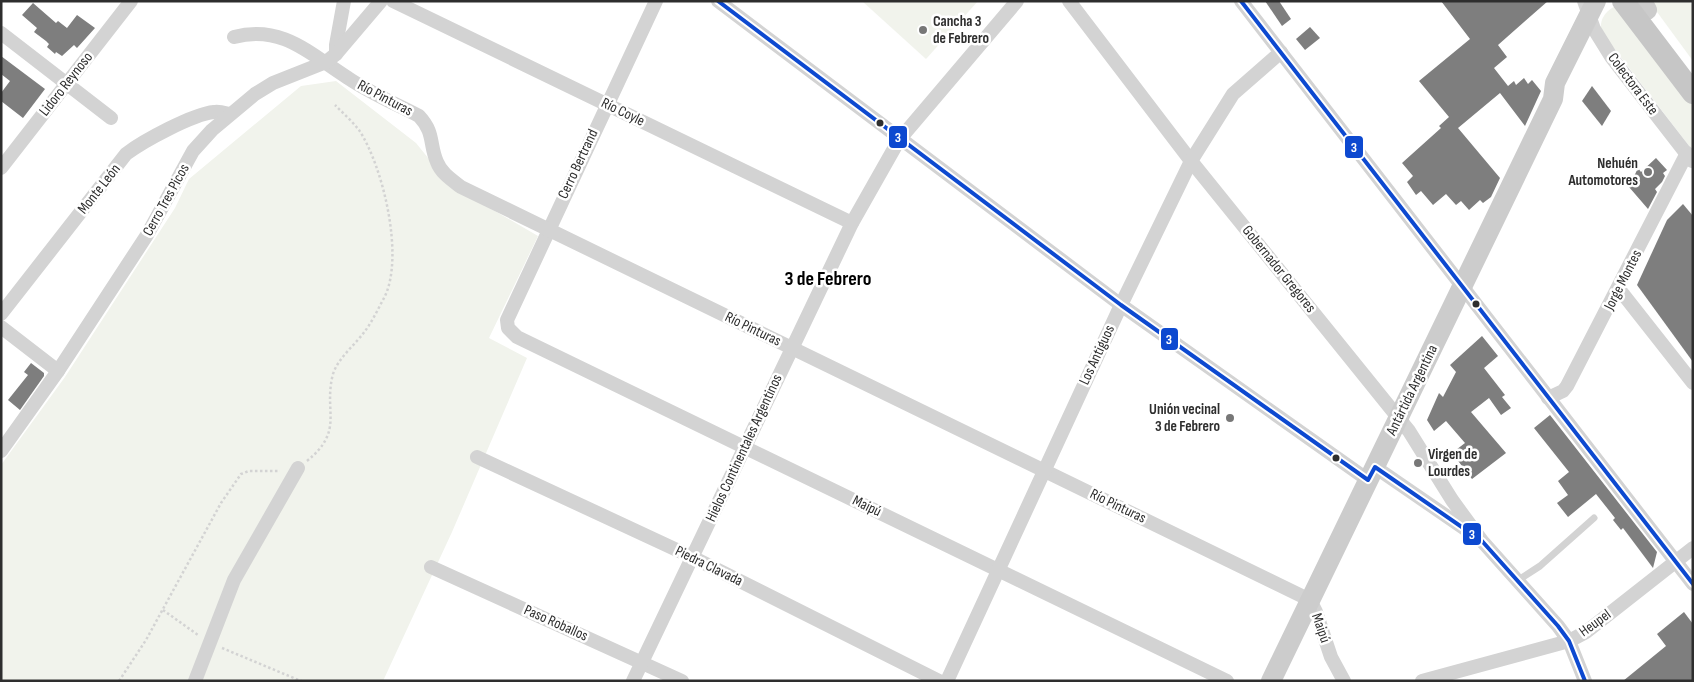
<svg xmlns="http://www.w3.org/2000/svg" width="1694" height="682" font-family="'Sofia Sans Condensed',sans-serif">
<rect width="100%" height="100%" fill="#fff"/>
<g fill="#f1f3ec">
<polygon points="862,1 978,1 926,59"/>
<polygon points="1649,1 1689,1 1693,6 1693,61"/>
<path d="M1618,5L1693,100V151L1603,34C1597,22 1605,10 1618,5Z"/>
<polygon points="336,81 416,143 450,185 538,236 489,338 527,358 452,532 383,681 1,681 1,465 65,377 175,208 189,179 301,86"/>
</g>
<g fill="#7e7e7e">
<polygon points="1265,1 1279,1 1291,19 1282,26"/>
<polygon points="1441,1 1548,1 1498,45 1507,57 1494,68 1508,86 1514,81 1516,85 1524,78 1528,84 1532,80 1541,91 1525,126 1500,93 1458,128 1500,178 1491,197 1483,203 1480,200 1469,210 1461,201 1456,205 1446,194 1433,205 1421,191 1416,195 1407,182 1413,176 1402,163 1441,128 1439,126 1449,117 1419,81 1470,39"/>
<polygon points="33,3 56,23 58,21 67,28 77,15 95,28 77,48 74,45 62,56 56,52 55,54 47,47 49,44 46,41 34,32 37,28 22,15"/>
<polygon points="1310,27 1320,38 1305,50 1296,39"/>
<polygon points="1,56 45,89 23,118 1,101 1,93 10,81 1,74"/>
<polygon points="1592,86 1611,111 1602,126 1582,101"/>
<polygon points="1656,158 1667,170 1663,173 1665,176 1662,182 1655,189 1657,192 1648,209 1629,187 1638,168 1641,172"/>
<polygon points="1683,204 1693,216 1693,362 1637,285 1667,220"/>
<polygon points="1482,336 1498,356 1484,368 1505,395 1502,397 1511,408 1501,415 1489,398 1471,412 1506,453 1472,479 1452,453 1465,443 1446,421 1434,431 1427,420 1439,393 1443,397 1456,372 1450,365"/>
<polygon points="31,363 44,373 44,376 20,410 8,400 28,375 24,372"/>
<polygon points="1550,415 1657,552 1653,568 1623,528 1621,530 1613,520 1615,518 1596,494 1568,517 1557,503 1568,495 1558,481 1569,472 1534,428"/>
<polygon points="1684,612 1693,624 1693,681 1623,681 1666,646 1657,634"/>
</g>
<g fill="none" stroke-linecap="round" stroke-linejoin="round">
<g stroke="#d3d3d3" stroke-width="2.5" stroke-dasharray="2.5 2.5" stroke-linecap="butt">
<path d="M307,461C345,430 323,412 333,374C338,358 355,345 365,331C372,322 378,309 384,298C405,258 383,166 359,130C352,121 343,113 335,105"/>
<polyline points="163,610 198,635"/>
<polyline points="222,648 301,681"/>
<polyline points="119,681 146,640 221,503 241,474 249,471 280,471"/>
</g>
<polyline stroke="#d3d3d3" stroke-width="7" points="1517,581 1540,566 1594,518"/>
<g stroke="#d3d3d3" stroke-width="14">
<polyline points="393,1 852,223"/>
<polyline points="656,1 507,320 508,328 517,337 1227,681"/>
<polyline points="718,1 1121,305 1368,480"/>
<polyline points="1069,1 1191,161 1409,431 1452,500 1482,541 1558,626 1569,641 1585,681"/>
<polyline points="1241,1 1693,584"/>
<polyline points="1584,1 1594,29 1612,58 1692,161"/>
<polyline points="1,33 111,118"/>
<path d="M234,37C282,24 310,54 348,78C370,93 396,104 419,116C435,133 429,144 437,162C441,173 452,180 461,187L1310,600L1316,612L1331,657L1344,681"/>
<polyline points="336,54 336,45 344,1"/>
<polyline points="1,168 131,1"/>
<polyline points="1619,289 1693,383"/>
<path d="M1,314L126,154C143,141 193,114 214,112C219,111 225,113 229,114"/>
<polyline points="1,327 58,371"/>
<polyline points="1548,398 1563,391 1567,386 1687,153"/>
<polyline points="1,451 58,371 147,235 193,151 212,130 255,94 273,83 326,62 336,54 381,1"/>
<polyline points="477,457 692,557 939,681"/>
<polyline points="1375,467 1471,533"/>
<polyline points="431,567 682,681"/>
<polyline points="195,681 234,580 298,468"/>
<polyline points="633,681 852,223 899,140 1017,1"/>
<polyline points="947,681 1121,305 1191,161 1233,94 1281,52"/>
<polyline points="1422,681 1569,641 1586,632 1693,548"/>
</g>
<g stroke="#ccc" stroke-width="20">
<polyline points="1642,1 1647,10"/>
<polyline points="1271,681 1553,99 1555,83 1596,1"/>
</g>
<polyline stroke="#c6c6c6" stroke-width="22" points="1623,1 1693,93"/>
<g stroke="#fff" stroke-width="8">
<g id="bus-1">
<polyline points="718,1 1121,305 1368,480 1375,467 1482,541 1558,626 1569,641 1585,681"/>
<polyline points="1241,1 1693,584"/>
</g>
</g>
<use href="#bus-1" stroke="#0d49d0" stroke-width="4"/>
</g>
<g fill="#777" stroke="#fff" stroke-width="2">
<circle cx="923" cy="30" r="5"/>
<circle cx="1648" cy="172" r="5"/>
<circle cx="1230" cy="418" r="5"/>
<circle cx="1418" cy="463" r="5"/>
</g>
<g fill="#2e2e2e" stroke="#fff" stroke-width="2">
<circle cx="880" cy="123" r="4.5"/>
<circle cx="1476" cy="304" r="4.5"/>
<circle cx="1336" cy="458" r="4.5"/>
</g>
<g text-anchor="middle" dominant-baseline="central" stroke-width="5" stroke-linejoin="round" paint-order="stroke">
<g font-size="15" font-weight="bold" fill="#2e2e2e" stroke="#fff" text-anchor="start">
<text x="933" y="21">Cancha 3<tspan x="933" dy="17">de Febrero</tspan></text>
<text x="1638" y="163" text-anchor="end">Nehuén<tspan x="1638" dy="17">Automotores</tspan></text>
<text x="1220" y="409" text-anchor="end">Unión vecinal<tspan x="1220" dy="17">3 de Febrero</tspan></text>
<text x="1428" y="454">Virgen de<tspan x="1428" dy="17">Lourdes</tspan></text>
</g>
<g font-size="15" fill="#2e2e2e" stroke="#fff">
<text transform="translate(66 84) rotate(-52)">Lidoro Reynoso</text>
<text transform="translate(1633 84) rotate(53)">Colectora Este</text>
<text transform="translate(385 98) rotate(28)">Río Pinturas</text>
<text transform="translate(623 112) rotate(26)">Río Coyle</text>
<text transform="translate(578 164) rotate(-65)">Cerro Bertrand</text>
<text transform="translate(99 189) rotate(-52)">Monte León</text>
<text transform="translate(166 200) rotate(-61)">Cerro Tres Picos</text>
<text transform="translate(1279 269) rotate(51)">Gobernador Gregores</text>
<text transform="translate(1623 280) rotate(-63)">Jorge Montes</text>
<text transform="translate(753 329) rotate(26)">Río Pinturas</text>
<text transform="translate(1097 355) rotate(-65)">Los Antiguos</text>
<text transform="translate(1412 390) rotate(-64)">Antártida Argentina</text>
<text transform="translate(744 448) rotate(-65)">Hielos Continentales Argentinos</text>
<text transform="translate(867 506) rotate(26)">Maipú</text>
<text transform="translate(1118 506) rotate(26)">Río Pinturas</text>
<text transform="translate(709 566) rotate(26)">Piedra Clavada</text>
<text transform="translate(556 623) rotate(24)">Paso Roballos</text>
<text transform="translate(1595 623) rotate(-36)">Heupel</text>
<text transform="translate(1321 628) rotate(71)">Maipú</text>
</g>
<g font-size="20" font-weight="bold" fill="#000" stroke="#fff">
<text x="828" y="279">3 de Febrero</text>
</g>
</g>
<g stroke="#fff" stroke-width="2">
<rect x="888" y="125" width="20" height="24" rx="5" fill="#0d49d0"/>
<rect x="1344" y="135" width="20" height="24" rx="5" fill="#0d49d0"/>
<rect x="1160" y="327" width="19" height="24" rx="5" fill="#0d49d0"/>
<rect x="1462" y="522" width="20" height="24" rx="5" fill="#0d49d0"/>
</g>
<g font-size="14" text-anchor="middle" font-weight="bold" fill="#fff">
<text x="898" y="142">3</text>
<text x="1354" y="152">3</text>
<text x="1169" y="344">3</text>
<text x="1472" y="539">3</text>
</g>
<rect width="1694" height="682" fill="none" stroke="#2e2e2e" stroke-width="5"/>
</svg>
